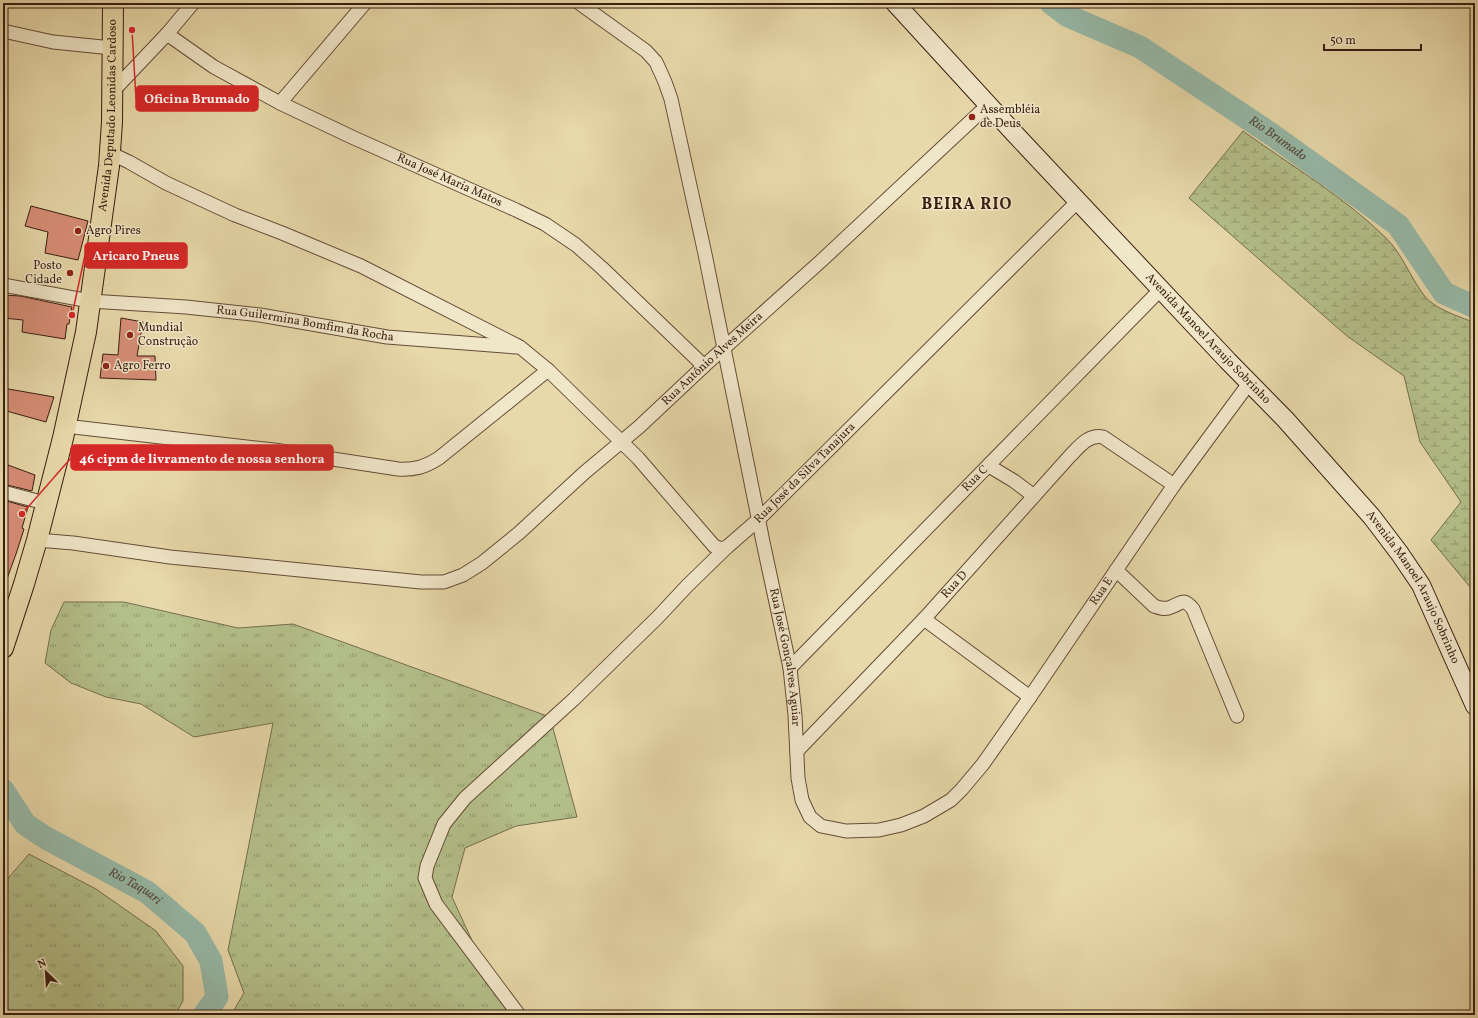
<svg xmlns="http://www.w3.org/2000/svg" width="1478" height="1018" font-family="Vollkorn,serif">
<defs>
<pattern id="grass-tufts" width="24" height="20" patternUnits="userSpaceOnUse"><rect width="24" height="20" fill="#b4c08a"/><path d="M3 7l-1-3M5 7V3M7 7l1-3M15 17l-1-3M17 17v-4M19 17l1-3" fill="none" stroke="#939b6f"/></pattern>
<pattern id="wetland-marsh" width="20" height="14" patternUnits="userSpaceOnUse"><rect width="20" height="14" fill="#b4c08a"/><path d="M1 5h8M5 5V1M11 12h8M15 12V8" fill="none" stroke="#939b6f"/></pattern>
</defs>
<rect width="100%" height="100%" fill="#e8d9aa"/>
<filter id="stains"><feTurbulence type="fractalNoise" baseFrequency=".005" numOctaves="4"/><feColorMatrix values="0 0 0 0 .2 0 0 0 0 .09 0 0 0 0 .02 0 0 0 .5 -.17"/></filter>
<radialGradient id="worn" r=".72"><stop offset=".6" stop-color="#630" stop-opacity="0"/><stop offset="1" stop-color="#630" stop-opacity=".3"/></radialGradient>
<g fill="url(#grass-tufts)" stroke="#766e4e">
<polygon points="64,602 124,602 238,628 293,624 550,717 577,817 516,826 465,848 452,897 497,995 513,1015 231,1015 244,993 228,950 273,723 194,737 141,704 106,697 71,683 45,663 51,630"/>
<polygon points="29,854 96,889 156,931 183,966 183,1001 175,1015 3,1015 3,884"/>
</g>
<path fill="url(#wetland-marsh)" stroke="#766e4e" d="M1243,131C1290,165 1345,197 1386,238C1402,254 1410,276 1423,294C1433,309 1459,316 1475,323V593L1431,540L1461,502L1420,442L1404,376L1347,336L1189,198Z"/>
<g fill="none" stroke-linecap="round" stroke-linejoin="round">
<g stroke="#97baa9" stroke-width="23">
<path id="s1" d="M1051,3L1068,16L1140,47L1271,134L1398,225L1444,293L1475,307"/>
<path id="s2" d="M3,790L25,824L46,838L147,892L195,933L211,961L217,997L204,1015"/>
</g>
</g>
<g fill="#d88f78" stroke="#391d11">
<polygon points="31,206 88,221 78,260 45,253 48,232 25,226"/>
<polygon points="3,295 20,296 72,307 69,324 67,324 65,339 22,332 23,320 3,318"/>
<polygon points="121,318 143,322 137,356 155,356 156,380 100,378 103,354 118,355"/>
<polygon points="3,388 54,397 46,422 3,410"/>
<polygon points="8,465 35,475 32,491 3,484"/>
<polygon points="3,500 28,507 22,528 24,529 16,554 4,587 3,587"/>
</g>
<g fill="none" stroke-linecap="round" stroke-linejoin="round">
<g stroke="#654c37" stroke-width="15">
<g id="street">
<path id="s3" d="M579,3L646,51L656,62L665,82L671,99L705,254L763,542L790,668L795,715L798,778L802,800L810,817L821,826L846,831L879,830L901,825L924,816L951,800L962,789L983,764L1030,697L1174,485L1250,382"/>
<polyline points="3,31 53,42 112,48"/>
<path id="s4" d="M167,34L214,67L280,103L354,138L516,210L545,224L576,245L602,268L704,366"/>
<polyline points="112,92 167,34 193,3"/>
<polyline points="280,103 365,3"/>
<polyline points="110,153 129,162 166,183 235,215 282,233 361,266 520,347 548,370 638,458 714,546 721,549 727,547"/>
<path id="s5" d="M3,285L90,301L186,307L260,315L387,337L516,347"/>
<path d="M65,426L274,450L398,469C415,470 425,467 439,458L548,370"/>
<polyline points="989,466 1014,481 1034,496"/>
<polyline points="3,492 45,503"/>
<path id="s6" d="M37,540L73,543L170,557L421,582H444L463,575L482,563L519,533L584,473L639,427L704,366L821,261L988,105"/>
<path d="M1116,570L1154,606C1160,608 1165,610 1171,607C1182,603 1183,597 1193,609L1237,716"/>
<polyline points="924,619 1030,697"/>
<path id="s7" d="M790,668L1161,289"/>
<path id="s8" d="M797,751L924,619L1069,457C1079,447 1088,434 1103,437L1174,485"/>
<path id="s9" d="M519,1015L436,904L425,878L427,866L444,824L465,798L574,699L658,617L687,586L727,547L758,520L1078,201"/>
</g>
</g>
<g stroke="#391d11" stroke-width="20">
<g id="secondary">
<path id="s10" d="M895,3L1014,133L1228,361L1285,419L1372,517L1400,554L1421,585L1475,706"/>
</g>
</g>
<g stroke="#391d11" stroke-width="22">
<g id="primary">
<path id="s11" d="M3,648L24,584L37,540L63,438L86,332L109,166L112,122L113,3"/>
</g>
</g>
<use href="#street" stroke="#f0e6c8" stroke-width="13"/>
<use href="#secondary" stroke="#f0e6c8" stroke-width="18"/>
<use href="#primary" stroke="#e8d9aa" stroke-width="20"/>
</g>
<g fill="#8f2418" stroke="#f0e6c8" stroke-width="1.5">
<circle cx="972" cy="117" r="4"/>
<circle cx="78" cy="231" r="4"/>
<circle cx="70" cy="273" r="4"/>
<circle cx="130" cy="335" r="4"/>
<circle cx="106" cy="366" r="4"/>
</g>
<g text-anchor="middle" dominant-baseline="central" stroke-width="3" stroke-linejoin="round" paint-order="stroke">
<g font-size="12" fill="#391d11" stroke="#f0e6c8" text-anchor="start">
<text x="980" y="110">Assembléia<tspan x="980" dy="14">de Deus</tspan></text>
<text x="86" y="231">Agro Pires</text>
<text x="62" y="266" text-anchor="end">Posto<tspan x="62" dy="14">Cidade</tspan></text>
<text x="138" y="328">Mundial<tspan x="138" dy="14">Construção</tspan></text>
<text x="114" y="366">Agro Ferro</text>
</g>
<g font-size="12" fill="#391d11" stroke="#f0e6c8">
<text stroke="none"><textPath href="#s11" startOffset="545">Avenida Deputado Leonidas Cardoso</textPath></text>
<text stroke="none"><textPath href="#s4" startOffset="319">Rua José Maria Matos</textPath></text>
<text stroke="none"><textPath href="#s5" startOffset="305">Rua Guilermina Bomfim da Rocha</textPath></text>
<text stroke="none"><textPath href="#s10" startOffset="459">Avenida Manoel Araujo Sobrinho</textPath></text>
<text stroke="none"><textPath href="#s6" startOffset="760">Rua Antônio Alves Meira</textPath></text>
<text stroke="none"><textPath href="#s9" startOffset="728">Rua José da Silva Tanajura</textPath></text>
<text stroke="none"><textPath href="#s7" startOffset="265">Rua C</textPath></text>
<text stroke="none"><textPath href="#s8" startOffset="229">Rua D</textPath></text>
<text stroke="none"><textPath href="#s10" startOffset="783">Avenida Manoel Araujo Sobrinho</textPath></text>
<text stroke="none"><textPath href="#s3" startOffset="1279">Rua E</textPath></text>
<text stroke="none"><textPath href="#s3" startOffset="707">Rua José Gonçalves Aguiar</textPath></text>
</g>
<g font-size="13" font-style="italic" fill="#554c3f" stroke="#f0e6c8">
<text stroke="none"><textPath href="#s1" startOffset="265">Rio Brumado</textPath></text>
<text stroke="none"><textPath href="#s2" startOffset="167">Rio Taquari</textPath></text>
</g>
<g font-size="16" font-weight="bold" letter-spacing="1" fill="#391d11" stroke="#f0e6c8">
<text x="967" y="205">BEIRA RIO</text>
</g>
</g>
<path fill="none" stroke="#d62828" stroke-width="1.5" d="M132 30L136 99M72 315L85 255M22 514L71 458"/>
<g fill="#d62828" stroke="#f0e6c8" stroke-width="1.5">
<circle cx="132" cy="30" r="4"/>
<circle cx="72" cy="315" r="4"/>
<circle cx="22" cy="514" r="4"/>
</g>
<g fill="#d62828" stroke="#d62828" stroke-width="1.5">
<rect x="136" y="86" width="122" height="25" rx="4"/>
<rect x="85" y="243" width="102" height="25" rx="4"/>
<rect x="71" y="445" width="262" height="25" rx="4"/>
</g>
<g font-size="13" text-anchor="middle" font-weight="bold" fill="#fff">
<text x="197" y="103">Oficina Brumado</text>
<text x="136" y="260">Aricaro Pneus</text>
<text x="202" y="463">46 cipm de livramento de nossa senhora</text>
</g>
<rect width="1478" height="1018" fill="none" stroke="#e8d9aa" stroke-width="16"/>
<rect x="4" y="4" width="1470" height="1010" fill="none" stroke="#391d11" stroke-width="2"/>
<rect x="8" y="8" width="1462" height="1002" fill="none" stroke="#391d11"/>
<g transform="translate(46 972) rotate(335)" stroke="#f0e6c8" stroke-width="3" paint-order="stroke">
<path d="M0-3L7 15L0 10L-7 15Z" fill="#391d11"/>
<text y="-6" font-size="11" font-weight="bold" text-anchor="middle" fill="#391d11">N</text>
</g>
<path d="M1324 44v6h97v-6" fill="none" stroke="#391d11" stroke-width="2"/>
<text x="1330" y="44" font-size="12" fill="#391d11" stroke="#f0e6c8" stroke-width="3" paint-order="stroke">50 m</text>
<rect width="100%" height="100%" filter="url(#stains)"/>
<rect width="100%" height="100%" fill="url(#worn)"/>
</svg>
